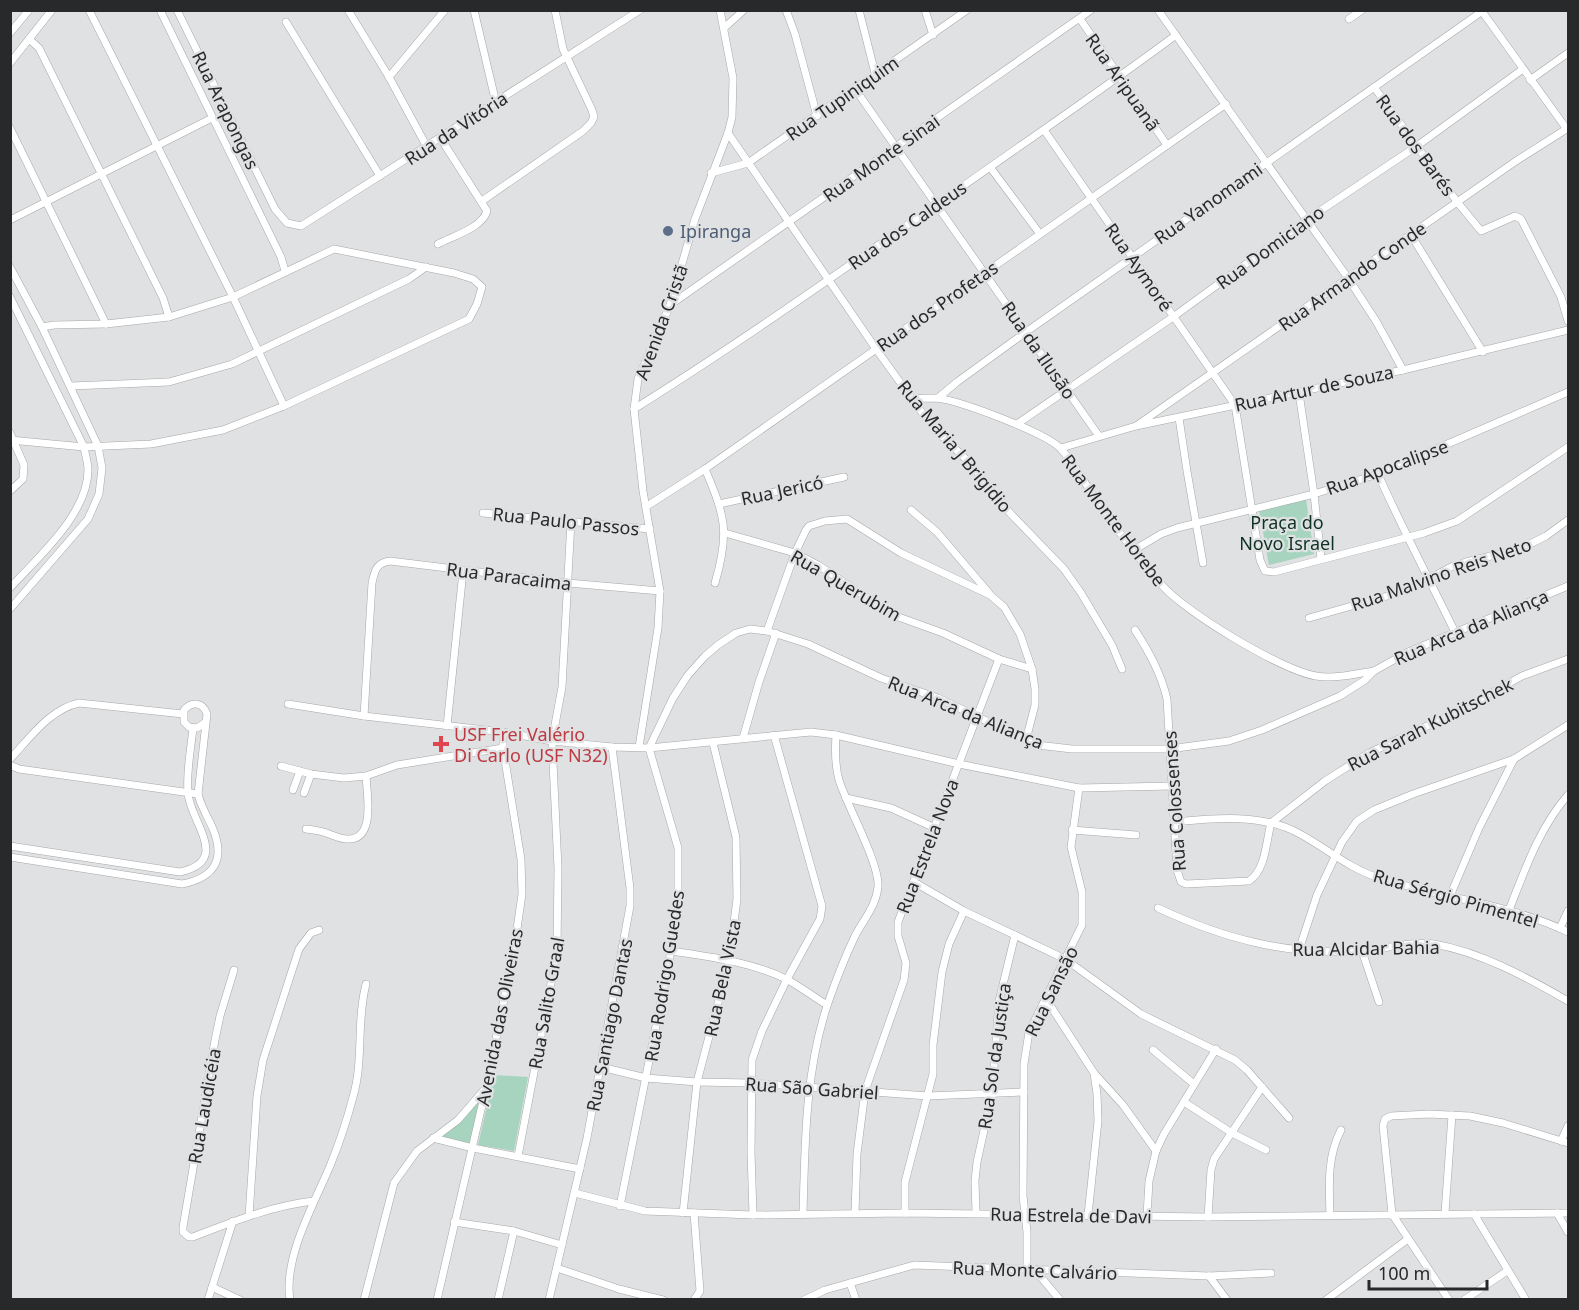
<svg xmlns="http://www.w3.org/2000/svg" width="1579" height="1310" font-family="'Noto Sans',sans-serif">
<rect width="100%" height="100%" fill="#dfe1e3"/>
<g fill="#a7d4be">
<polygon points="1306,499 1314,554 1269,565 1259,510"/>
<polygon points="494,1075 528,1077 514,1151 478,1145"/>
<polygon points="482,1094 470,1144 441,1136"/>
</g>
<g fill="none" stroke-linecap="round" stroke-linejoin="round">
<g stroke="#a5a7a9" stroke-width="8">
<g id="street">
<polyline points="89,10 233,297 284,406"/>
<polyline points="160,10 281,257 285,271"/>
<polyline points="177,10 275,209 287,223 301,226 640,10"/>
<polyline points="348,10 389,77 427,147"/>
<polyline points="474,10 496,103"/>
<polyline points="786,10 795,34 817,116"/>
<polyline points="859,10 875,73"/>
<polyline points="925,10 933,35"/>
<polyline points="1158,10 1348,278 1376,321 1403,370"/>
<polyline points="1481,10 1566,128"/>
<polyline points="1080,19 1167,145"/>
<polyline points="1349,19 1362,10"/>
<polyline points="286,22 380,176"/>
<polyline points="724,28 744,10"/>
<polyline points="10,33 29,10"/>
<polyline points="29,39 39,48 163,298 169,317"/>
<polyline points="10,63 52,10"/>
<polyline points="389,77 445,10"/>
<polyline points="1530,80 1568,53"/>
<polyline points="1374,87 1458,203 1481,231 1515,216 1521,219 1561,297 1568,321"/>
<polyline points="855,89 1099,436"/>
<polyline points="10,128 106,324"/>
<polyline points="1044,130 1235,405 1260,560 1265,571 1274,572 1424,533 1457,521 1568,447"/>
<polyline points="728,133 876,349 923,414 943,437 971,464 1010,513 1064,569 1081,593 1112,645 1122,669"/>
<polyline points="990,167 1040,234"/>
<polyline points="711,173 748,163 967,10"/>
<polyline points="482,201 583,131 591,123 594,117 592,110 563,49 555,10"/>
<polyline points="10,220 212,118"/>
<polyline points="1411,235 1483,352"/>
<path d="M438,244C453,236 482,228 487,211L441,139"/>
<polyline points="10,267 42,327 98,446 102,468 99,494 88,519 10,609"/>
<path d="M10,297L84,447C85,454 88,462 88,470C88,514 38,557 10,588"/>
<polyline points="670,305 1091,10"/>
<polyline points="71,386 169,382 232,364 409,279 426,267"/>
<polyline points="1299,393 1314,494 1321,559"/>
<polyline points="938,398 957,382 1026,332 1484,10"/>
<path d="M913,399C921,398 929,398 936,398C958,400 1047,433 1061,449C1074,463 1084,482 1095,498C1115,527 1137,557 1161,584C1183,611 1281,670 1316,676C1335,679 1356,674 1374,671"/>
<path d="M634,409C738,344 838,273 939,203C1018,147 1098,93 1176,35"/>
<polyline points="1179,418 1187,471 1203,563"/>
<polyline points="1017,424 1173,317 1308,219 1417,146 1523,69"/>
<polyline points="1136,426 1516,161 1568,128"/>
<polyline points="10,433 24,465 23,479 10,491"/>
<polyline points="10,440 84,447 151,444 223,430 284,406 469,319 477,304 482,287 473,279 454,273 334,249 233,297 169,317 106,324 54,325 42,327"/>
<polyline points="1061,448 1136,426 1403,370 1568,330"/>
<path d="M705,469C725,516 730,532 715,583"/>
<path d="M1378,474C1402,528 1429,579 1455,632"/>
<polyline points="719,504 844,477"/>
<polyline points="647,506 705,469 1226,104"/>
<polyline points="911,510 937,532 989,593"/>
<polyline points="483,513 650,529"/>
<polyline points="725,533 795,553 818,565 893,615 943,633 999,659 1032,669"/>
<polyline points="1134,550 1161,534 1177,528 1314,494 1378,474 1568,392"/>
<polyline points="1309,618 1405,591 1453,566 1466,562 1520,549 1546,536 1568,520"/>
<path d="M1135,630C1149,652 1161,673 1167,699L1177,870L1181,882L1186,884L1249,881C1266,870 1266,841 1271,823L1325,781L1369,753L1455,713L1522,676L1568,659"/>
<polyline points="767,631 795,553 806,530 809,526 825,521 847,519 901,553 990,595 1004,607 1020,634 1032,669 1035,689 1035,705 1026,740"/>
<polyline points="288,704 364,716 503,732 552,741 612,747 649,748 811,732 836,735 959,764 1079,788 1172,786"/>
<path d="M364,716L372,583C375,570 376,563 390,561L568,583L660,591"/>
<polyline points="447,726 463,571"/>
<polyline points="743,738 759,682 776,633"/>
<polyline points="639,747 658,628 660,591 643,491 634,409 638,379 670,305 695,219 728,133 732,117 733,78 720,10"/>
<polyline points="649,748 673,698 688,675 705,656 718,645 736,633 750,629 767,631 808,644 881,678 938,698 1037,745 1072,749 1169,749 1229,741 1262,730 1340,696 1365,680 1374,671 1408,652 1568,586"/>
<path d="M10,759C30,738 50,709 79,703L183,714"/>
<polyline points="10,765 19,769 198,794"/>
<polyline points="281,766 311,774 344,778 366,776 397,765 503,748"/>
<polyline points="293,790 300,771"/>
<polyline points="304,793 311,774"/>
<polyline points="846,798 891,808 935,828"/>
<path d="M1174,822C1214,818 1263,813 1300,834C1326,848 1350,869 1379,878C1442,898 1509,904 1568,932"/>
<path d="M306,829C313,830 322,831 329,834C335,836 340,839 347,839C376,841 367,794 366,776"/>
<polyline points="1072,830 1136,835"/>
<path d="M10,846L180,872C232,861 190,822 188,793C186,772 191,749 193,728"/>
<path d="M10,857L182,884C213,878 226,861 213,829C208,817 201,807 198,794L207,714C203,702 192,701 184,710V722L189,727L197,728L206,722"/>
<polyline points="914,882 964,911 1065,959 1141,1014 1235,1060 1247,1070 1289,1118"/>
<polyline points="1450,896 1479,828 1514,759"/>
<path d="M1158,908C1224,939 1289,956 1362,951C1386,949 1410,941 1434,944C1481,952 1528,978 1568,1001"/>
<path d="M1509,910C1525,870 1539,828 1568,795"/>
<polyline points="1560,928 1568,911"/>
<polyline points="1299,950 1317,895 1342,842 1357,821 1374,810 1413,794 1514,759 1568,725"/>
<path d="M671,951C710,957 753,962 788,980C802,988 814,997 827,1005"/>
<polyline points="1362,951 1379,1002"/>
<path d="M234,970L220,1016L215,1040L183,1227V1232L189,1237H193C232,1222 271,1206 313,1201"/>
<polyline points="1046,999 1094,1073 1097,1094 1098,1121 1088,1215"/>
<polyline points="1153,1050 1194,1084"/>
<polyline points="601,1067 646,1078 697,1082 751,1083 928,1096 1024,1092"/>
<polyline points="1094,1073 1123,1105 1156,1151"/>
<polyline points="1184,1102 1232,1133 1266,1150"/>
<polyline points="433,1138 473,1148 580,1169"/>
<polyline points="1561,1141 1568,1126"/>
<polyline points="518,1156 557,952 558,868 552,741 562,687 571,521"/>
<polyline points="575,1193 645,1211 753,1215 905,1213 1208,1217 1568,1213"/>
<polyline points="620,1206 671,951 678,904 678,848 649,748"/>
<polyline points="683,1213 697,1082 729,961 737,899 736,837 713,743"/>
<polyline points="855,1213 857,1154 865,1091 904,980 906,963 898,936 898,922 999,659"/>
<polyline points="905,1213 905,1182 933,1074 933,1045 942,972 949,944 964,911"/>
<polyline points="976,1213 975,1181 977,1162 992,1094 999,1001 1015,935"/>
<polyline points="1445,1213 1452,1115"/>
<polyline points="1557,1213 1568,1232"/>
<path d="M803,1214C805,1143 805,1071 828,1003C836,980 845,957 855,936C864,919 876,906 878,887C880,864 847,806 839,780C835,766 835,750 836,735"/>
<polyline points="1474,1214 1526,1300"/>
<polyline points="753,1215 751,1152 752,1060 762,1031 787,979 820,919 822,906 774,735"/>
<path d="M1330,1215C1329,1186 1327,1156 1341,1130"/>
<polyline points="249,1216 257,1096 263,1060 299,949 311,933 319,930"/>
<polyline points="1147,1216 1149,1181 1156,1151 1164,1134 1216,1049"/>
<polyline points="1208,1217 1211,1170 1214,1159 1262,1087"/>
<polyline points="454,1222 514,1231 562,1245"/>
<polyline points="557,1268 619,1289 663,1300"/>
<polyline points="1027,1269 1027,1232 1023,1196 1024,1064 1029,1032 1082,925 1082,892 1071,847 1079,788"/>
<polyline points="1035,1270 1060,1300"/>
<polyline points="1209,1276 1227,1300"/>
<polyline points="850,1283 856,1300"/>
<polyline points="212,1287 240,1300"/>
<polyline points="208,1300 233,1221"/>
<path d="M290,1300C283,1258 314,1204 330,1166C339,1144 347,1120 353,1097C364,1060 356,1023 366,984"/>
<polyline points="364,1300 394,1183 417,1151 458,1120 484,1090"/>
<polyline points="437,1300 486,1088 514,950 522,894 521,859 503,748 503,732"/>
<polyline points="498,1300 514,1231"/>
<polyline points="549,1300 587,1138 630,906 630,888 612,747"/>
<polyline points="694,1300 700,1291 694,1213"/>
<polyline points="804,1300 825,1290 914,1265 1209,1276 1271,1273"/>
<polyline points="1326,1300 1408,1239"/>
<polyline points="1449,1300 1392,1214 1383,1126 1385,1119 1391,1116 1429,1114 1470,1116 1503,1123 1568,1143"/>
<polyline points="1464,1300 1507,1271"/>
</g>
</g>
<use href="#street" stroke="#fff" stroke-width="7"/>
</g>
<circle fill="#5c6f8a" stroke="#dfe1e3" stroke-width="2" cx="668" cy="231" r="6"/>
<path fill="#e0444e" stroke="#dfe1e3" stroke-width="2" d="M438 735h6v6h6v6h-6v6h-6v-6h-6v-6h6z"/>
<g text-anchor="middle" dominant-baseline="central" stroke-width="4.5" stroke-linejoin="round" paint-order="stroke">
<g font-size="18" fill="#28292a" stroke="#dfe1e3">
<text transform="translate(1123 82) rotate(55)">Rua Aripuanã</text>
<text transform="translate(842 98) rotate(-35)">Rua Tupiniquim</text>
<text transform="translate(226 110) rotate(64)">Rua Arapongas</text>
<text transform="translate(456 128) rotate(-33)">Rua da Vitória</text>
<text transform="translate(1416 145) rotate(54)">Rua dos Barés</text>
<text transform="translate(881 158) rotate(-35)">Rua Monte Sinai</text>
<text transform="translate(1208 203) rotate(-35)">Rua Yanomami</text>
<text transform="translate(907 225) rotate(-35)">Rua dos Caldeus</text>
<text transform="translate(1270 247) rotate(-36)">Rua Domiciano</text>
<text transform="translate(1139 267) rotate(55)">Rua Aymoré</text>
<text transform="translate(1352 276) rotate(-35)">Rua Armando Conde</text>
<text transform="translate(937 306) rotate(-35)">Rua dos Profetas</text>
<text transform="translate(661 322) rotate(-70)">Avenida Cristã</text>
<text transform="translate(1039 350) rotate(55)">Rua da Ilusão</text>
<text transform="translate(1314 388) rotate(-12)">Rua Artur de Souza</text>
<text transform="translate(955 446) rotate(50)">Rua Maria J Brigídio</text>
<text transform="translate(1387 467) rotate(-20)">Rua Apocalipse</text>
<text transform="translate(782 490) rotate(-12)">Rua Jericó</text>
<text transform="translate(1114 520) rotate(53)">Rua Monte Horebe</text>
<text transform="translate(566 521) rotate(6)">Rua Paulo Passos</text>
<text transform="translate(1441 574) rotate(-19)">Rua Malvino Reis Neto</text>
<text transform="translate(509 576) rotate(7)">Rua Paracaima</text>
<text transform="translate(846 585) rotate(30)">Rua Querubim</text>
<text transform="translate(1471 627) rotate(-23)">Rua Arca da Aliança</text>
<text transform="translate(966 712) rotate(22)">Rua Arca da Aliança</text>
<text transform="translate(1430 724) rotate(-27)">Rua Sarah Kubitschek</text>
<text transform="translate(1174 801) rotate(-94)">Rua Colossenses</text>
<text transform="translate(927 846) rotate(-69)">Rua Estrela Nova</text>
<text transform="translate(1456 898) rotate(16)">Rua Sérgio Pimentel</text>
<text transform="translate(1366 948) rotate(-1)">Rua Alcidar Bahia</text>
<text transform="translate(664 976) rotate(-81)">Rua Rodrigo Guedes</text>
<text transform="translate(722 978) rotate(-78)">Rua Bela Vista</text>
<text transform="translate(1051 991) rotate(-64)">Rua Sansão</text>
<text transform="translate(546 1003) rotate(-80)">Rua Salito Graal</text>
<text transform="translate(499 1017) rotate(-79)">Avenida das Oliveiras</text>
<text transform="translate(609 1025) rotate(-79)">Rua Santiago Dantas</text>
<text transform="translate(994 1056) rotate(-82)">Rua Sol da Justiça</text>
<text transform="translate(812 1088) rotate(4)">Rua São Gabriel</text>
<text transform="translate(204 1106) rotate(-80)">Rua Laudicéia</text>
<text transform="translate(1071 1215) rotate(1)">Rua Estrela de Davi</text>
<text transform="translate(1035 1270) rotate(2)">Rua Monte Calvário</text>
</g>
<g font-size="18" fill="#4e5e75" stroke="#dfe1e3" text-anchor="start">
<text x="680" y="231">Ipiranga</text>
</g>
<g font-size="18" fill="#0f3224" stroke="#dfe1e3">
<text x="1287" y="522">Praça do<tspan x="1287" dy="21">Novo Israel</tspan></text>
</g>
<g font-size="18" fill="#be3a42" stroke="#dfe1e3" text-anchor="start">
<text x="454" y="734">USF Frei Valério<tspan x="454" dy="21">Di Carlo (USF N32)</tspan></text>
</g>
</g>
<rect width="1579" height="1310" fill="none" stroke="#28292a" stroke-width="24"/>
<path d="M1369 1280v9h118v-9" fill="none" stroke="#28292a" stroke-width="3"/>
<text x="1378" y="1280" font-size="18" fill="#28292a" stroke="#dfe1e3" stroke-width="4.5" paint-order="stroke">100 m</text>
</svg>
